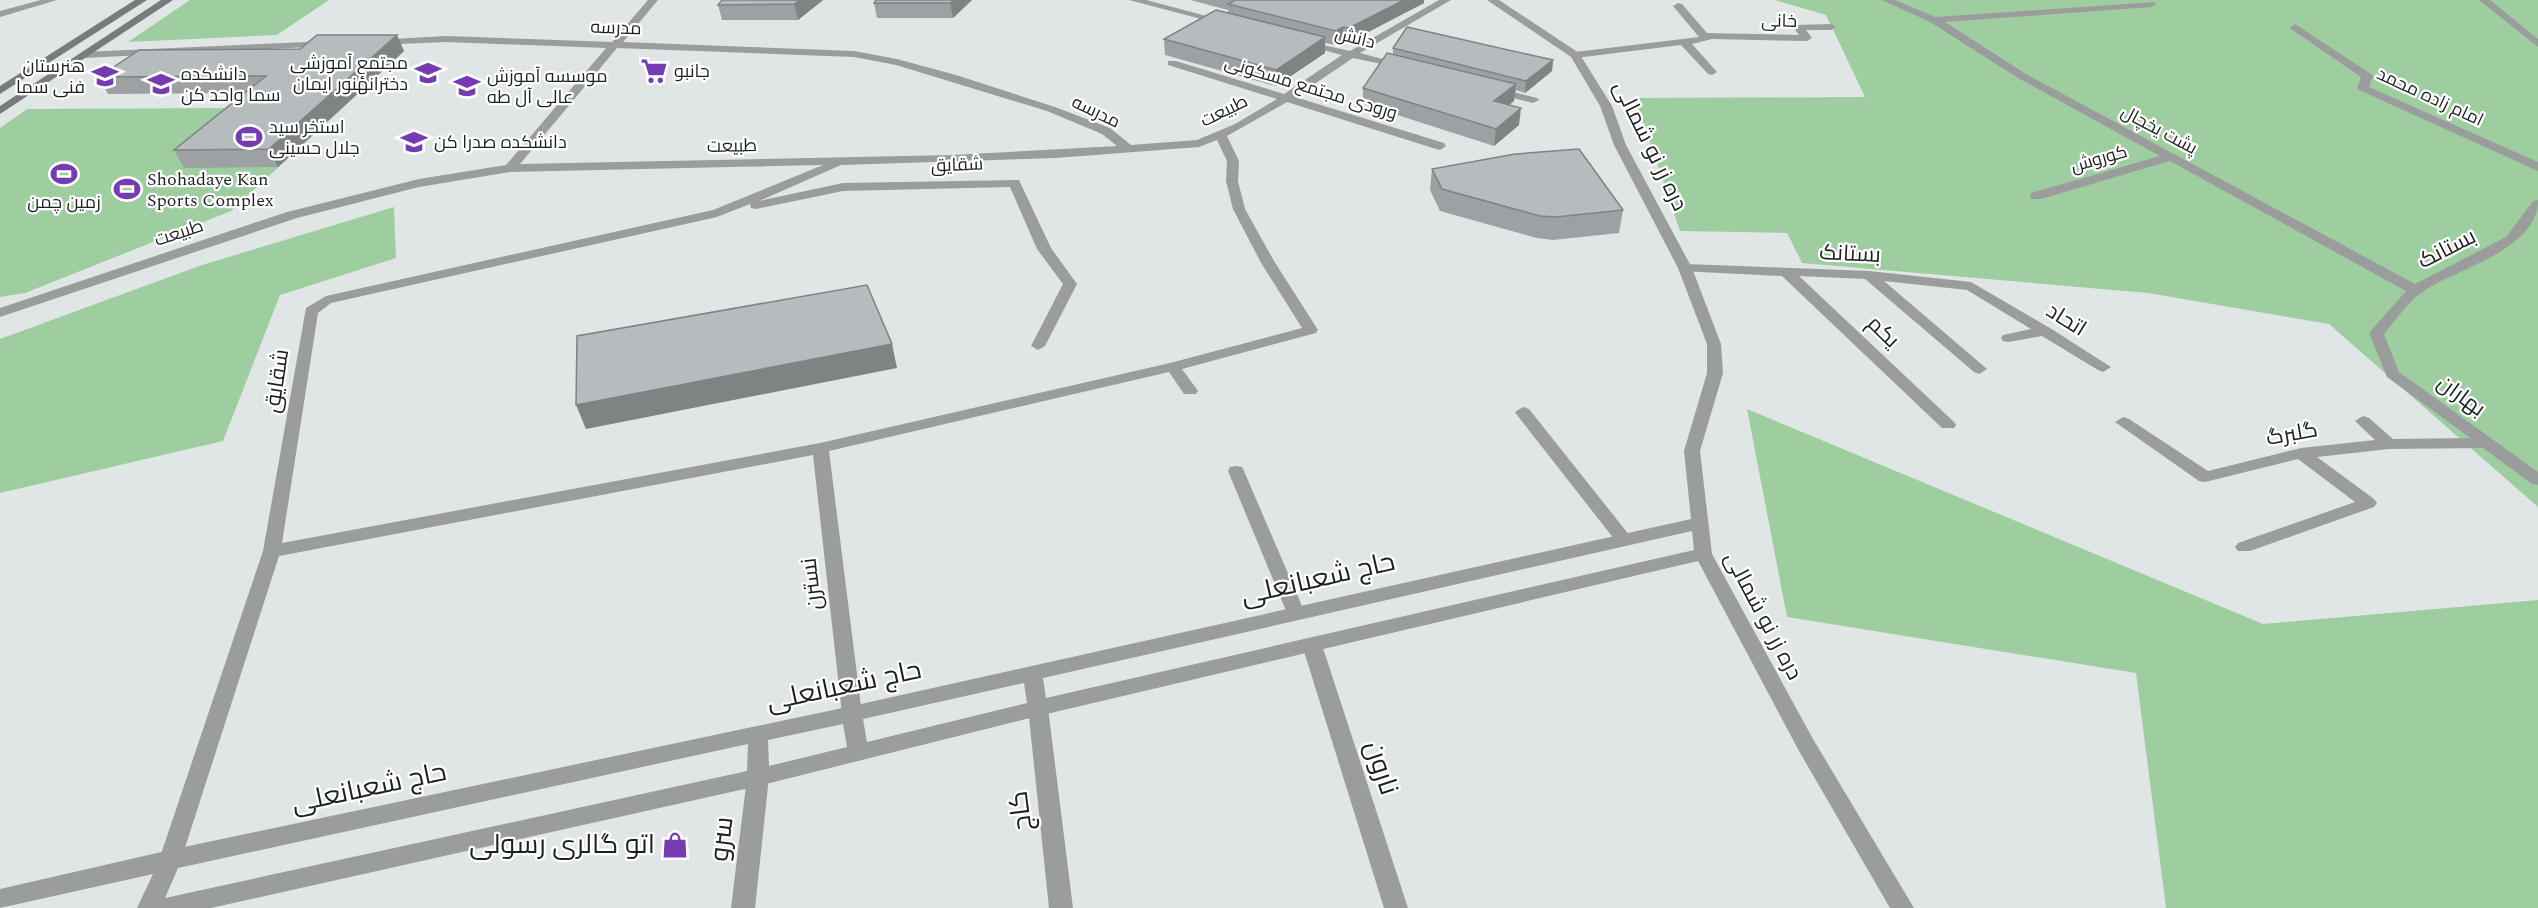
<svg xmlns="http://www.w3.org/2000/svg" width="2538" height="908" font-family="Spectral,Cairo,serif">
<rect width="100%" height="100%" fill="#e0e6e5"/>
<g fill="#9ecea0">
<polygon points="190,0 329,0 277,35 128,42"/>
<polygon points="1775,0 2538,0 2538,507 2329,324 2148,293 1802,263 1787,233 1680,231 1635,98 1865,97 1826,15"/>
<polygon points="404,51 231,211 25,293 0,297 0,128 27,109 230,108 324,52"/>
<polygon points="394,207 396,258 280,295 223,441 0,493 0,339 202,265"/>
<polygon points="1747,409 2263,624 2538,600 2538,908 2166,908 2136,673 1787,617"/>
</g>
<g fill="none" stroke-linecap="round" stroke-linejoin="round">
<g fill="#9b9d9c" fill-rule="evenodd">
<polygon points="41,0 57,0 0,17 0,11"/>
<path d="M648,0H658L623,42L854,51L897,59L956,75L1055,107L1110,128L1131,145L1197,140L1235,124L1277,99L1168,65V61H1176L1284,94L1342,55L1300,44V40L1350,51L1439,0H1451L1360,53L1405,65V69L1353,58L1295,97L1444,143L1446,146L1440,150L1436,149L1287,102L1227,136L1239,161L1238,181L1245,209L1274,261L1318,330L1316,333L1182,369L1198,391L1196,394H1184L1169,372L829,451L862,714L859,720L852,722L845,720L842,714L813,455L279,556L181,860L178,867L170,870L162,867L159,860L263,551L306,308L326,296L713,210L823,165L510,172L419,187L297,218L0,317V308L287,212L419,179L506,165L606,48L446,42L378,45L373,42L374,40L446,36L612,42ZM617,48L854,57L896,65L1047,111L1102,134L1117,146L952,155L520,164ZM1217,140L1227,161L1226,181L1233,209L1260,261L1302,328L1170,363L820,443L282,543L318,313L331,303L717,217L750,204L751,208L756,209L843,191L1010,187L1037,249L1063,284L1031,346L1038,350L1045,346L1077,284L1051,248L1019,180L843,183L759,201L841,165L1056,158L1199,147Z"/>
<polygon points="1129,0 1146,0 1229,22 1224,25"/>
<path d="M1882,0H1895L1935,17L2155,2L2156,4L2151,7L1945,22L2026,74L2415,284L2506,237L2533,201L2538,200C2538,251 2455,268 2421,293C2407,303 2395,321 2384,334L2399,372L2538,472V485L2532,484L2483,448L2389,449L2317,457L2374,499L2377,503L2374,507L2250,551H2238L2235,547L2238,543L2355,502L2298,459L2205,482L2199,481L2115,422L2123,417L2129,419L2208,471L2301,448L2375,440L2355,421L2363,416L2369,418L2393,439L2470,438L2387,377L2369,333L2406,291L2170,161L2041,199H2031L2030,196L2031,193L2160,156L2018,78L1930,22Z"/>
<polygon points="2479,0 2490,0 2538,39 2538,47"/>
<polygon points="1678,3 1682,4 1707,33 1799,35 1793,27 1794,25 1831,24 1836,27 1831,30 1806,30 1812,38 1807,41 1712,39 1692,44 1717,72 1712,75 1708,74 1681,45 1575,58 1570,55 1575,52 1699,37 1673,6"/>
<polygon points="2295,24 2371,74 2373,76 2369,87 2538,162 2538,171 2359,90 2357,88 2361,77 2291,29 2290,27"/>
<polygon points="328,41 332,42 332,46 83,58 78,55 83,52"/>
<polygon points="1493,87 1537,98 1539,100 1533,103 1489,92 1487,90"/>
<polygon points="1685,264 1869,271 1971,282 2050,328 2111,367 2103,372 2098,370 2042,336 2008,342 2003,341 2001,338 2003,335 2031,329 1967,290 1884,281 1987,369 1979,374 1974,372 1865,279 1799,276 1954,422 1956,425 1954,428 1942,428 1782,276 1680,271 1678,268 1680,265"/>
<polygon points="1523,407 1529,409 1630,536 1633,540 1630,544 1618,544 1517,415 1515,412"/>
<polygon points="1236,466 1242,467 1244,471 1305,613 1303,618 1296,620 1289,618 1287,613 1228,471 1230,467"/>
<polygon points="1312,638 1319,640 1322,645 1408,908 1384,908 1302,645 1305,640"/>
<polygon points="1038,700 1045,703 1048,708 1073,908 1049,908 1028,708 1031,703"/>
<polygon points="758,768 765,771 769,777 755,908 731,908 747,777 751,771"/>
</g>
<path fill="#9b9d9c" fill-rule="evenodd" d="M1487,0H1499L1579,53L1612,106L1626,145L1692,268L1721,344L1723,373L1700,451L1712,554L1813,739L1914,908H1890L1799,751L1698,561L1038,716L758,786L211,908H137L153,874L0,908V889L170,850L852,706L1691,519L1684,451L1707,373V344L1678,268L1614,145L1600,106L1571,57ZM1692,531L1694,550L1046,698L1043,678ZM1024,683L1027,703L867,742L863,719ZM843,724L847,747L769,766L768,740ZM748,744L747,771L165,898L178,868Z"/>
<g fill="#787b7a" fill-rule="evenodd">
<polygon points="135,0 147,0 0,94 0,86"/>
<polygon points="161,0 173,0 0,114 0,106"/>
</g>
</g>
<g fill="#9da1a3">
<polygon points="823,0 798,20 722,20 718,5"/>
<polygon points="876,0 972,0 953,18 877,18 874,3"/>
<polygon points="1190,0 1424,0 1424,3 1349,42 1342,41 1336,45 1325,43 1325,53 1276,86 1165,55 1164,39 1228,13 1228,10"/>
<polygon points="1393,48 1553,60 1552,71 1525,93 1516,90 1514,101 1509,105 1519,125 1494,146 1363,104 1363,88 1393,54"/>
<polygon points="300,49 404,51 278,167 184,168 174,150 244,93 108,94 99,77"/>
<polygon points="1432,169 1623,210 1619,233 1553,240 1537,238 1440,211 1430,190"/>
</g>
<g fill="#7f8384">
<polygon points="800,0 823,0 798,20 794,4"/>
<polygon points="954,0 972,0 953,18 950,3"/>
<polygon points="1404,0 1424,0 1424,3 1349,42 1349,28"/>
<polygon points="1343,27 1342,41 1336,45 1336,31"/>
<polygon points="397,35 404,51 278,167 269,149"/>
<polygon points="1325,37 1325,53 1276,86 1276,70"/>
<polygon points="1553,60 1552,71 1525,93 1526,81"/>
<polygon points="1516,84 1514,101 1493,118 1494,101"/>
<polygon points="1521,108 1519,125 1494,146 1496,129"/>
<polygon points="892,344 897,368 586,429 576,405"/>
</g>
<g fill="#b6bbbd" stroke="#7f8384" stroke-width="1.5">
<polygon points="722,0 800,0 794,4 718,5"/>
<polygon points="876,0 954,0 950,3 874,3"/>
<polygon points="1235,0 1404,0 1349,28 1343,27 1336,31 1228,4"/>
<polygon points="1216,10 1325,37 1276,70 1164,39"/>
<polygon points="1407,27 1553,60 1526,81 1393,48"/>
<polygon points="317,35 397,35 269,149 174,150 266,76 99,77 139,50 300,49"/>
<polygon points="1387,53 1516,84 1494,101 1521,108 1496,129 1363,88"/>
<polygon points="1579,149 1623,210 1556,217 1540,216 1442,189 1432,169 1515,154"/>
<polygon points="867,285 892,344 576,405 577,336"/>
</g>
<defs>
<g id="supermarket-bare" transform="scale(2.07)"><path d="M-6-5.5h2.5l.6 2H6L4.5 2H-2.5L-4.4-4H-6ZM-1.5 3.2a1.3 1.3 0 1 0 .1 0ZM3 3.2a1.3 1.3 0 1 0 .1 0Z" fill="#753cb2" stroke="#fff" stroke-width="2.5" paint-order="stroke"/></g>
<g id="school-bare" transform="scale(2.07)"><path d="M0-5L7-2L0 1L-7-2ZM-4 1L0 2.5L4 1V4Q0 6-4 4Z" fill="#753cb2" stroke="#fff" stroke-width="2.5" paint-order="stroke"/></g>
<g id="university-bare" transform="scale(2.07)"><path d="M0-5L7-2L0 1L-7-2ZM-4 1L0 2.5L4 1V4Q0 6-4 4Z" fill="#753cb2" stroke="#fff" stroke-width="2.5" paint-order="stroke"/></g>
<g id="stadium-bare" transform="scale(2.07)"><path d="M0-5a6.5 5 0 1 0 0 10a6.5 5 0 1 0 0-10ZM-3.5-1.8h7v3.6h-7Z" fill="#753cb2" stroke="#fff" stroke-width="2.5" paint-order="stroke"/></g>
<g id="shop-bare" transform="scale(2.07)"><path d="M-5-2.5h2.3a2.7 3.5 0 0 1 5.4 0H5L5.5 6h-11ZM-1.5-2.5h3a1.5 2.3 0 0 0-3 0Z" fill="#753cb2" stroke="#fff" stroke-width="2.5" paint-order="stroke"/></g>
</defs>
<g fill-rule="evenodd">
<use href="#supermarket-bare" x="654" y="71"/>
<use href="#school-bare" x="428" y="73"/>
<use href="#school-bare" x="105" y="76"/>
<use href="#university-bare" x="161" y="84"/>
<use href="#university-bare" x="467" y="86"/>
<use href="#stadium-bare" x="249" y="137"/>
<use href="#university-bare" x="414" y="142"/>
<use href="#stadium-bare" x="64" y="174"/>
<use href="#stadium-bare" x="127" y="189"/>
<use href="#shop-bare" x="675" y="845"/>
</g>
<g text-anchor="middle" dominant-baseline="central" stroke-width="4.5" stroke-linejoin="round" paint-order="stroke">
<g font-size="18" fill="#1e2020" stroke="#fff">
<text transform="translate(1779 21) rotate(1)">خانی</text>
<text transform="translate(616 28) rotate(2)">مدرسه</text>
<text transform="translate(1355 38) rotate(14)">دانش</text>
<text transform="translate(1311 88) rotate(17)">ورودی مجتمع مسکونی</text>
<text transform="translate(2430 97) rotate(25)">امام زاده محمد</text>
<text transform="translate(1224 111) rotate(-26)">طبیعت</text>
<text transform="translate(1096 112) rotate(26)">مدرسه</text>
<text transform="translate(2159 130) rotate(28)">پشت یخچال</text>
<text transform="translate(732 146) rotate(-1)">طبیعت</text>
<text transform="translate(2099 159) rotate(-16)">کوروش</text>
<text transform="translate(957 165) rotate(-2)">شقایق</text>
<text transform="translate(179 233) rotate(-18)">طبیعت</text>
</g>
<g font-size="18" fill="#1e2020" stroke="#fff" text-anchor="start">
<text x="408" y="63" text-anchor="end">مجتمع آموزشی<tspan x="408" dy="21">دخترانهٔنور ایمان</tspan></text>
<text x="85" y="66" text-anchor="end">هنرستان<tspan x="85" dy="21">فنی سما</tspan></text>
<text x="674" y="71">جانبو</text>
<text x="181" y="74">دانشکده<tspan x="181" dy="21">سما واحد کن</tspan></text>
<text x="487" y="76">موسسه آموزش<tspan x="487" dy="21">عالی آل طه</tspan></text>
<text x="269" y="127">استخر سید<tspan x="269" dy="21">جلال حسینی</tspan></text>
<text x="434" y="142">دانشکده صدرا کن</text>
<text x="147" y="179">Shohadaye Kan<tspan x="147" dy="21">Sports Complex</tspan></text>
<text x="64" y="202" text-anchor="middle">زمین چمن</text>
</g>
<g font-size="22" fill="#1e2020" stroke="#fff">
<text transform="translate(1650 146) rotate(64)">دره زر نو شمالی</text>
<text transform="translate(2447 249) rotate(-27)">بستانک</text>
<text transform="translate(1850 254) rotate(3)">بستانک</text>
<text transform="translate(2066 320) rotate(32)">اتحاد</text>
<text transform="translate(1883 332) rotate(44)">یکم</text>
<text transform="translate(277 381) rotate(-81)">شقایق</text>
<text transform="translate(2461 396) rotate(36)">بهاران</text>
<text transform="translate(2292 434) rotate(-10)">گلبرگ</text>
<text transform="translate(812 584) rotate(-97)">نسترن</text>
<text transform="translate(1763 616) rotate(62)">دره زر نو شمالی</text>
</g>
<g font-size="27" fill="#1e2020" stroke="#fff">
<text transform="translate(1318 579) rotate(-13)">حاج شعبانعلی</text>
<text transform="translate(844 686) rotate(-12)">حاج شعبانعلی</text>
<text transform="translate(1381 768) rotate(72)">نارون</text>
<text transform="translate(369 788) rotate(-12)">حاج شعبانعلی</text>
<text transform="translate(1021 811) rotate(-97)">کاج</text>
<text transform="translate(722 839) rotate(-83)">سرو</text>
</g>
<g font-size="27" fill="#1e2020" stroke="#fff" text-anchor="end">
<text x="655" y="845">اتو گالری رسولی</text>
</g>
</g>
</svg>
